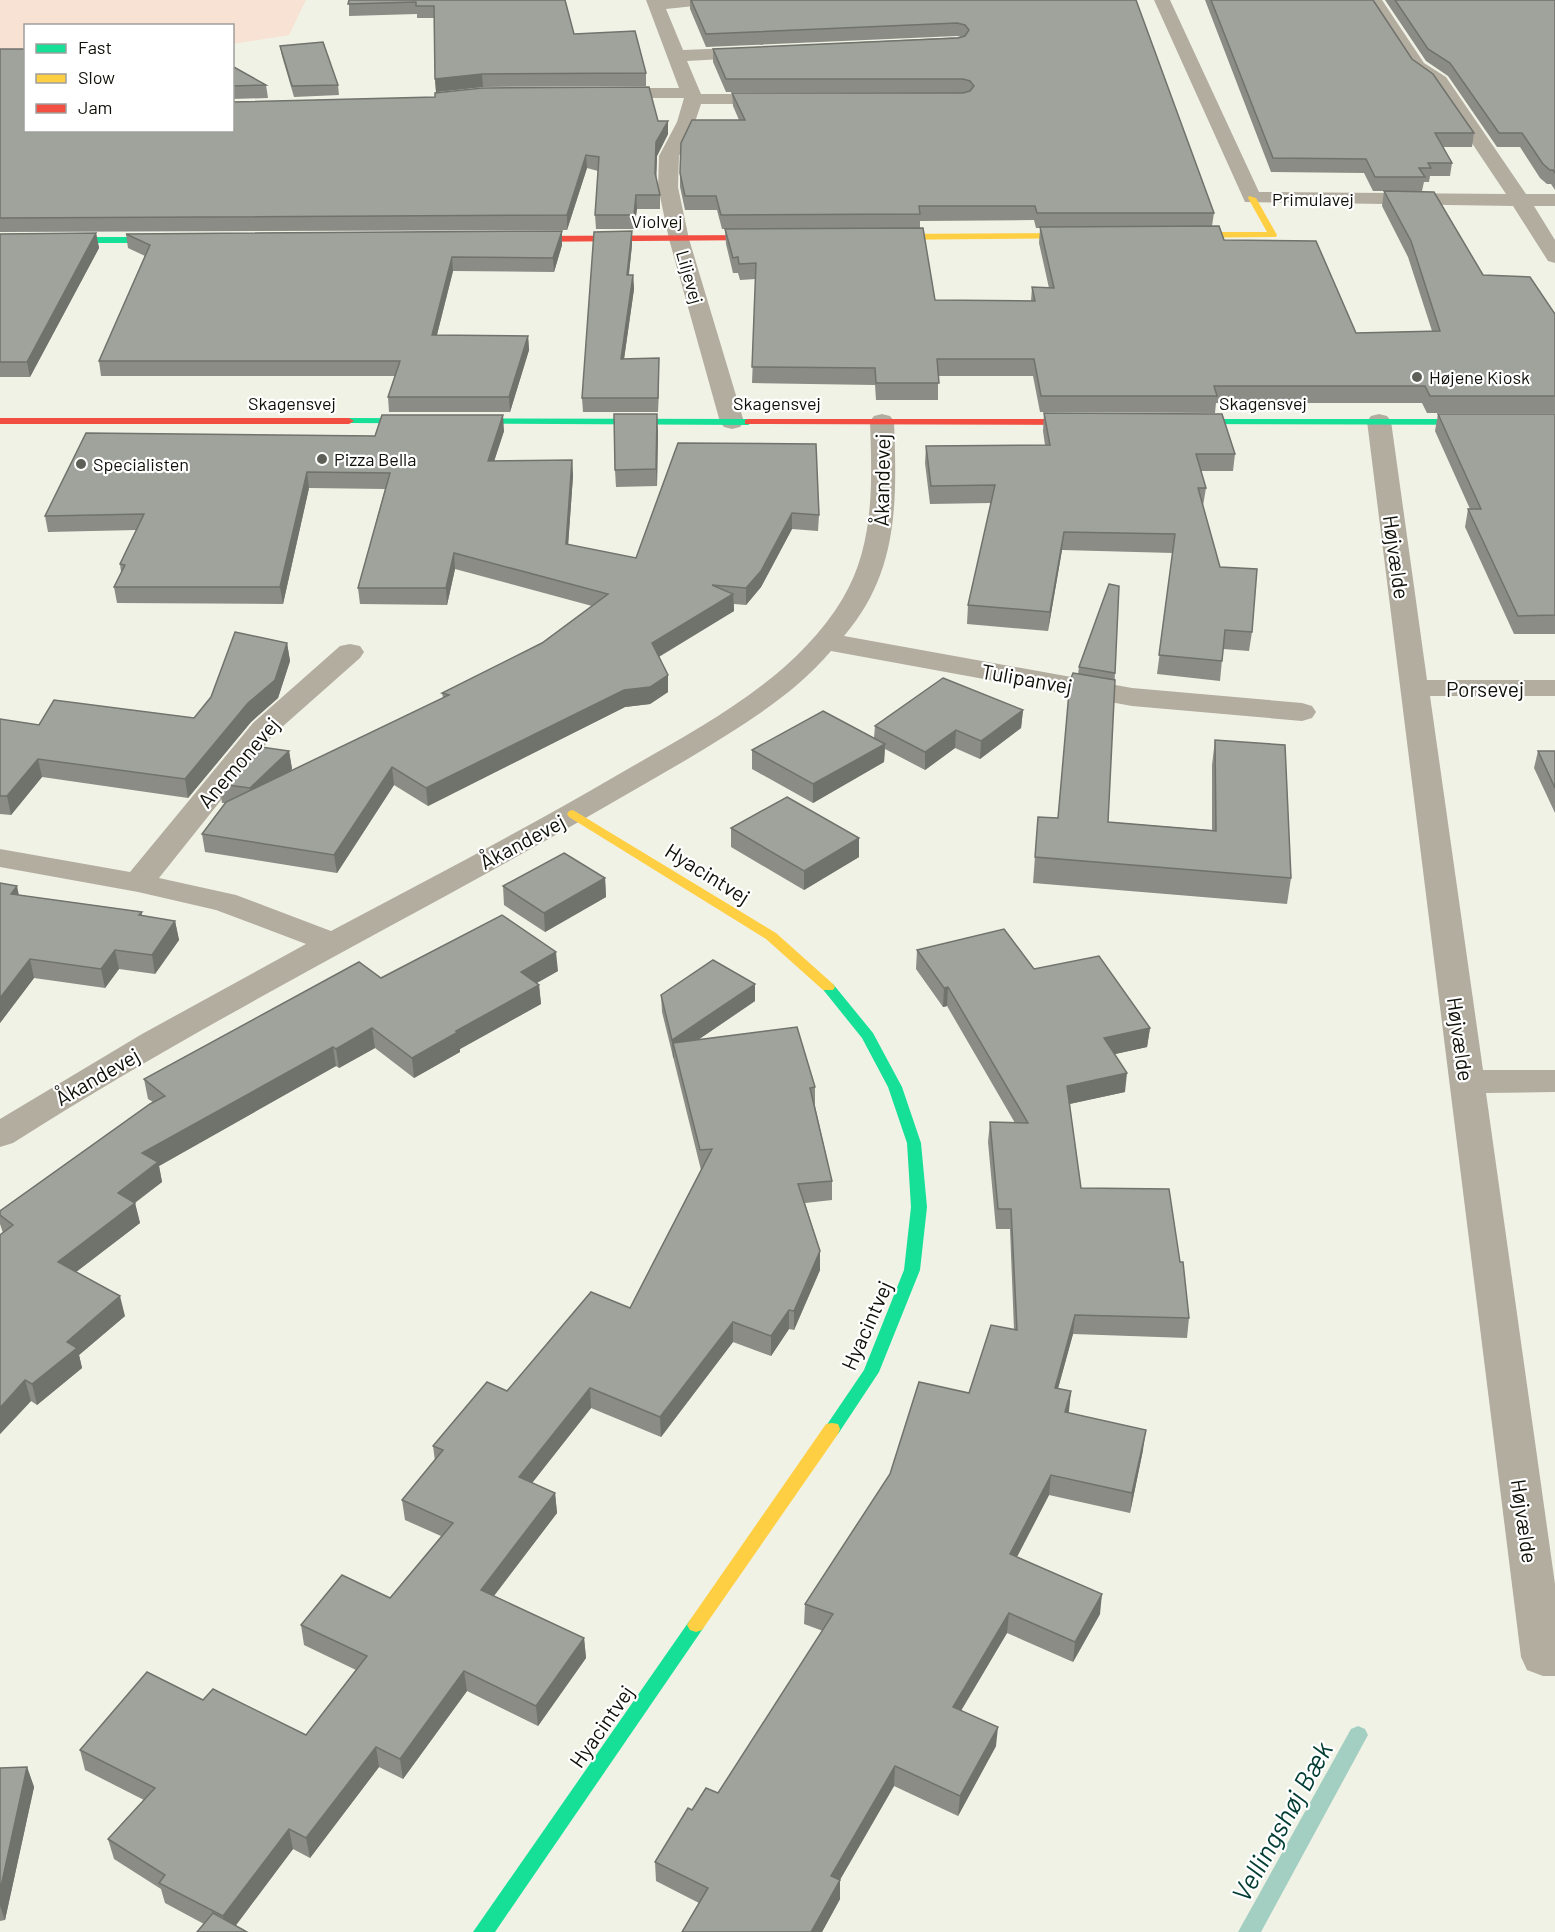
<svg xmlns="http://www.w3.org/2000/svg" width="1555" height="1932" font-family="Barlow,sans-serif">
<rect width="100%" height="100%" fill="#f1f2e6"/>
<polygon fill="#f8e2d3" points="0,0 306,0 289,35 233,44 232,26 26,26 25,55 0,55"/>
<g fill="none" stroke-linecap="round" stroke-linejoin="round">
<polygon fill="#a3cfc2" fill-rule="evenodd" points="1358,1726 1365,1729 1368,1735 1261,1932 1238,1932 1351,1729"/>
<g fill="#b3ada0" fill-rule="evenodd">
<polygon points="646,0 712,0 704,5 666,9 683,50 759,47 765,48 768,52 765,56 759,57 687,61 701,94 779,94 785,95 788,99 785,103 779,104 701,104 695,122 679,156 678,187 689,239 744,422 740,427 732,429 724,427 720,422 669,239 658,187 659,156 677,122 684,98 607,98 601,97 598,93 601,89 607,88 679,88"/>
<polygon points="1154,0 1170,0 1259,192 1506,194 1433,85 1412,71 1366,0 1382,0 1424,63 1446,77 1526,194 1555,194 1555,206 1534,206 1555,240 1555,263 1548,261 1513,206 1245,202"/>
<path d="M882,414L890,416L894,421C897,501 899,572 844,636L1132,688L1302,703L1312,706L1316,712L1312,718L1302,721L1132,706L831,651C792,697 737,729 686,760C641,786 597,812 552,837C372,938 187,1032 13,1143L0,1147V1119L142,1034L306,944L216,910L138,892L0,867V849L130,872L253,723L340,646L350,644L360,646L364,652L360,658L273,735L159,878L236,895L331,931C426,881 521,831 614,777C696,729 793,682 843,598C875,544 872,481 870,421L874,416Z"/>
<polygon points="1379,414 1387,416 1391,421 1427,680 1555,680 1555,696 1430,696 1483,1070 1555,1070 1555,1092 1486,1093 1555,1584 1555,1676 1543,1676 1527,1670 1521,1657 1367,421 1371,416"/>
</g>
<g fill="#16e098" fill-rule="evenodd">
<polygon points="0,237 170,237 174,240 170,243 0,243"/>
<polygon points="349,418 748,419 753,422 748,425 346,423 344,421"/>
<polygon points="1179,419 1555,419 1555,425 1176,424 1176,420"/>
<polygon points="828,983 833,984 873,1033 902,1087 921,1143 927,1207 920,1270 879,1372 838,1434 832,1435 826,1434 824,1429 864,1370 904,1270 911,1207 907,1143 888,1087 862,1038 821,987"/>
<polygon points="696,1618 702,1620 705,1625 702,1630 495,1932 473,1932 690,1620"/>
</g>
<g fill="#ffcf43" fill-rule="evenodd">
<polygon points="1249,196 1256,198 1277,235 1276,237 1179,238 1175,235 1179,232 1267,232 1248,198"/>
<polygon points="1085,233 1089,236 1088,238 879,240 875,237 879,234"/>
<polygon points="573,810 776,933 833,984 835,987 833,990 823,990 766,939 569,817 567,814 569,811"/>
<polygon points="832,1423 838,1424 840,1429 838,1434 702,1630 696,1632 690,1630 687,1625 690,1620 826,1424"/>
</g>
<g fill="#f24e42" fill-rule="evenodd">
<polygon points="770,235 773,236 773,240 516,242 512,239 516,236"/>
<polygon points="0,418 349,418 354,421 349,424 0,424"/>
<polygon points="748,419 1088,419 1093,422 1088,425 745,424 745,420"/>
</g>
</g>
<g fill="#8a8c85" fill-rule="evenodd">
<polygon points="349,0 565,0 574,34 646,73 646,86 483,87 436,92 435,79 434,18 417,18 417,14 349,16"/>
<path d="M690,0H1136L1214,213L1212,226L1224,240L1356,333L1432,331L1408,257L1382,206L1384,191L1483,275L1555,314V413H1427L1422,403H1216L1215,413L1040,412L1033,376H938V400H876L875,385L752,383L756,279L740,280L738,273H733L726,244L725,229H722L717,210H685L680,187V173L739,120L733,106L732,93H965L726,92L713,62V49L961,37L957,36L706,47L690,9ZM1034,220L1036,228H1040L1039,243L1049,288L1032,287L1031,301L935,300L920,228V221Z"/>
<polygon points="1205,0 1373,0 1412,59 1474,133 1472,147 1443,147 1452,163 1450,176 1430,176 1429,182 1424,182 1422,191 1373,191 1364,173 1271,172"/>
<polygon points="1385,0 1555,0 1555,190 1551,184 1547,184 1540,178 1520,147 1497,147 1448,76 1426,61"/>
<polygon points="280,46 338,85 339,95 294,97 282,56"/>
<polygon points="0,49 26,130 668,121 668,134 657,156 656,177 660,195 660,209 637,209 634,229 596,229 595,215 598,171 587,168 567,230 0,232"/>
<polygon points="232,66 266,85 268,98 232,99"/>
<polygon points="562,231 562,245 554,272 453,271 437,335 528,336 529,350 510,412 389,412 388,397 395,376 101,376 99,361 145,256 128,248 126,234"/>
<polygon points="632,231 632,245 629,275 633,275 634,289 624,359 659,358 658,412 583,412 582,398"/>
<polygon points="96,233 99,248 30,377 0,377 0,234"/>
<polygon points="1044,413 1235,454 1233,471 1201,471 1206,488 1203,506 1220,567 1252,632 1249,651 1223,649 1220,681 1157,674 1173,553 1062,550 1048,631 967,624 968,605 991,503 930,504 925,463 926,446 1045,445 1043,431"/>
<polygon points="1438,414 1555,414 1555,634 1514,634 1465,527 1468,509 1470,509 1435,431"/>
<polygon points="504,431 494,461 572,460 573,476 568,545 636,558 678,443 819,515 818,531 792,529 761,587 746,605 734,604 734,611 659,657 668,675 668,692 650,704 625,707 428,806 394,785 337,873 205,852 202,834 225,803 222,803 219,784 256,738 258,747 289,751 292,769 289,772 443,698 442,693 542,643 592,606 455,569 447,605 360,604 358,588 385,489 309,488 283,604 117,603 114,587 121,572 120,564 136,530 48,532 45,516 375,436"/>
<polygon points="658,431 657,486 616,487 615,470"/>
<polygon points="287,643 290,661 278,698 251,722 188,798 42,777 11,815 0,814 0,719 39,725 194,718"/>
<polygon points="1079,667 1115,673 1108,822 1212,830 1212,765 1215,740 1291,878 1287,904 1033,883 1038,817 1058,818"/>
<polygon points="1023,710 1021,728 980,759 955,748 925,770 885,749 884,762 813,803 752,769 752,750 874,738 875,726"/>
<polygon points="1538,751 1555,751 1555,813 1534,768"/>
<polygon points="731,828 859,838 859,857 804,890 731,847"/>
<polygon points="605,878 606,897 545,932 504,905 503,886"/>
<polygon points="19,895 142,912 142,916 175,921 179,940 155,974 119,969 105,988 34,978 0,1023"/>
<polygon points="917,950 1034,969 1150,1028 1147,1047 1115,1054 1125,1092 1069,1104 1081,1188 1189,1318 1187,1338 1073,1334 1058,1388 1071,1391 1068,1413 1143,1450 1130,1513 1049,1495 1017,1557 1100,1614 1073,1662 1007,1633 961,1711 996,1746 958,1816 894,1786 840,1880 840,1899 822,1932 682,1932 699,1903 656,1881 655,1862 692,1810 718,1793 823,1631 804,1624 805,1604 969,1393 1014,1330 1010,1229 996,1229 988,1142 990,1122 1015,1123 947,1006 943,1007 916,969"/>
<polygon points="558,971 537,983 539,985 541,1004 460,1049 460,1052 414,1078 375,1048 339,1068 336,1066 159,1166 162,1182 135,1203 140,1223 76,1272 125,1316 79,1355 82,1368 37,1405 31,1401 0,1434 0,1235 3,1233 0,1224 0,1211 153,1102 148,1099 144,1079 381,978"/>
<polygon points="661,995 755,1001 699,1039 815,1087 815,1106 832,1181 832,1200 805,1203 820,1251 820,1270 794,1330 789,1329 771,1356 733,1342 661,1437 591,1408 532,1483 555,1493 557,1513 494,1596 584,1638 586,1658 538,1726 467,1691 403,1779 379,1767 310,1858 293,1849 235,1926 204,1924 165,1903 161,1889 114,1859 108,1839 144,1800 85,1770 80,1750 203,1700 306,1735 356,1670 304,1645 301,1625 390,1598 441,1536 405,1520 402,1500 435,1461 433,1446 507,1391 630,1308 701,1170 662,1012"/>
<polygon points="27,1767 34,1787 5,1920 0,1921 0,1768"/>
</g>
<g fill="#70726c">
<polygon points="482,74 483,87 436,92 435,79"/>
<polygon points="668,121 668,134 657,156 656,187 656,142"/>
<polygon points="586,155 587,168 567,230 567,215"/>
<polygon points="636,195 637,209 634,229 634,215"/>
<polygon points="562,231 562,245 554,272 553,258"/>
<polygon points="632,231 632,245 627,289 627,275"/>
<polygon points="96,233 99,248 30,377 27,362"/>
<polygon points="452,257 453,271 433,350 432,335"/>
<polygon points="633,275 634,289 622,373 621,359"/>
<polygon points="528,336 529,350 510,412 509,397"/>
<polygon points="659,358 659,373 658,412 658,398"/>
<polygon points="657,414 658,431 657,486 656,469"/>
<polygon points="503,415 504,431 489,477 488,461"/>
<polygon points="572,460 573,476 567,561 566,544"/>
<polygon points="307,472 309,488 283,604 280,587"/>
<polygon points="792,513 792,529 761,587 746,605 746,588"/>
<polygon points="1064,532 1062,550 1048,631 1050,612"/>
<polygon points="454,553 455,569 447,605 446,588"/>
<polygon points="733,594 734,611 653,660 652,643"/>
<polygon points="287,643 290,661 278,698 251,722 188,798 185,779"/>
<polygon points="668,675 668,692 650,704 625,707 428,806 426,788 624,690"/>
<polygon points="1023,710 1021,728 980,759 981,741"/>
<polygon points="956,730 955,748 925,770 925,752"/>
<polygon points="256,738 259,756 254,746"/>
<polygon points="885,744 884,762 813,803 813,784"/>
<polygon points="289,751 292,769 253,807 250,788"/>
<polygon points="38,759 42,777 11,815 7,796"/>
<polygon points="392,767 394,785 337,873 334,855"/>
<polygon points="859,838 859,857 804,890 804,871"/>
<polygon points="605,878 606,897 545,932 544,913"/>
<polygon points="17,886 21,905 11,894"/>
<polygon points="175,921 179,940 155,974 152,955"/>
<polygon points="115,950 119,969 105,988 101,969"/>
<polygon points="556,952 558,971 522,991 521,972"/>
<polygon points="30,959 34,978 0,1023 0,998"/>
<polygon points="755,984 755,1001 676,1055 673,1043 674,1057 673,1058 672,1040"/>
<polygon points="539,985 541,1004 460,1049 460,1052 414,1078 412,1058 456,1031"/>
<polygon points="948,987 947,1006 943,1007 944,988"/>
<polygon points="372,1028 375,1048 339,1068 336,1049"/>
<polygon points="1150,1028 1147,1047 1102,1057 1104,1038"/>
<polygon points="333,1047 336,1066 159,1166 162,1182 122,1212 118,1193 142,1153"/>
<polygon points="1127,1073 1125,1092 1065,1105 1067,1086"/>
<polygon points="135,1203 140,1223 63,1282 58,1262"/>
<polygon points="820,1251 820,1270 794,1330 794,1311"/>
<polygon points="120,1296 125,1316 79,1355 82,1368 37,1405 32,1384 67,1342"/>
<polygon points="789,1310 789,1329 771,1356 771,1336"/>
<polygon points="1075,1315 1073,1334 1053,1407 1055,1388"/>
<polygon points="733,1322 733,1342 661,1437 660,1417"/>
<polygon points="25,1380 31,1401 0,1434 0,1408"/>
<polygon points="590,1388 591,1408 521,1497 519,1477"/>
<polygon points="1071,1391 1069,1411 1063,1432 1065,1412"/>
<polygon points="1146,1430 1143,1450 1130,1513 1132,1493"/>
<polygon points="1051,1475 1049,1495 1008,1574 1010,1554"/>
<polygon points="555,1493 557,1513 483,1610 481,1590"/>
<polygon points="1102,1594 1100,1614 1073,1662 1075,1642"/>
<polygon points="1009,1613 1007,1633 951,1727 953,1707"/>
<polygon points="584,1638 586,1658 538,1726 536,1706"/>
<polygon points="464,1671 467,1691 403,1779 400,1759"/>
<polygon points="998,1727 996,1746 958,1816 960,1796"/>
<polygon points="376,1747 379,1767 310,1858 306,1838"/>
<polygon points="895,1766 894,1786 831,1895 831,1876"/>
<polygon points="27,1767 34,1787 5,1920 0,1906 0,1891"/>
<polygon points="289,1829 293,1849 231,1932 227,1932 223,1916"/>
<polygon points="840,1880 840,1899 822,1932 811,1932"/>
</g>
<g fill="#a0a39b" stroke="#70726c" stroke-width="1.5">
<polygon points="349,0 565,0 574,34 635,31 646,73 482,74 435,79 434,6 416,6 416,2 348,4"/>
<polygon points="691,0 1136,0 1214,213 1037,213 1035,206 919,206 920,214 721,215 716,196 685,196 680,173 681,143 692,120 745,120 732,93 963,93 970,91 974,86 970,81 963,79 726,79 713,49 958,38 965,36 969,30 965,25 957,23 706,34"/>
<polygon points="1211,0 1373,0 1412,59 1433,74 1474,133 1435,133 1452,163 1428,163 1431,168 1419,168 1425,177 1375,177 1366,159 1273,158"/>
<polygon points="1395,0 1555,0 1555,173 1553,170 1550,170 1543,164 1522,133 1499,133 1450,63 1428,49"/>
<polygon points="323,42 338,85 292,86 280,46"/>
<polygon points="26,46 26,130 232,130 232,102 435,97 435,93 482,88 649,87 658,121 668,121 656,142 655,173 660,195 636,195 634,215 595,215 599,157 586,155 567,215 0,218 0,49 24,49"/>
<polygon points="232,66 266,85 232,86"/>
<polygon points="1384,191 1434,192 1483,275 1530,277 1555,314 1555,396 1430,396 1425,386 1214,386 1217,396 1041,396 1034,359 937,359 939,383 876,383 875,368 752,367 756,263 739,264 738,257 733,258 725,229 923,228 935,300 1035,301 1032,287 1054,288 1040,227 1219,226 1224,240 1316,241 1356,333 1440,331 1411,241"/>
<polygon points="562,231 553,258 452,257 432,335 528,336 509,397 388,397 400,361 99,361 150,245 126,234"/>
<polygon points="632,231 627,275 633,275 621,359 659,358 658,398 582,398 594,232"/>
<polygon points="96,233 27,362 0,362 0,234"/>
<polygon points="1044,413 1222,414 1235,454 1196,454 1206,488 1198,488 1220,567 1257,569 1252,632 1225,630 1222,661 1159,655 1175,534 1064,532 1050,612 968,605 995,485 931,486 926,446 1050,445"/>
<polygon points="614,414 657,414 656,469 615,470"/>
<polygon points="1438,414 1555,414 1555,615 1518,616 1468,509 1481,509"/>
<polygon points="382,415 503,415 488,461 572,460 566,544 636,558 678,443 816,444 819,515 792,513 761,571 746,588 712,585 733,594 652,643 668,675 650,687 624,690 426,788 392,767 334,855 202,834 226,802 449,695 442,693 542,643 608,594 454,553 446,588 358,588 390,473 307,472 280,587 114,587 125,565 120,564 144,514 45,516 86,433 375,436"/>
<polygon points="1109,584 1119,586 1115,673 1079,667"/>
<polygon points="235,632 287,643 275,680 248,703 185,779 38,759 7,796 0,796 0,719 39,725 54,700 194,718 211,697"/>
<polygon points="1073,673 1115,680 1108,822 1216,831 1215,740 1285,745 1291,878 1035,857 1038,817 1058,818 1070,681"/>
<polygon points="943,678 1023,710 981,741 956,730 925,752 875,726"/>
<polygon points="823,711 885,744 813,784 752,750"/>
<polygon points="256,738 254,746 289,751 250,788 219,784"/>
<polygon points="1538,751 1555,751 1555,788"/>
<polygon points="787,797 859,838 804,871 731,828"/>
<polygon points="564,853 605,878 544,913 503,886"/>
<polygon points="0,883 17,886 11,894 142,912 139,915 175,921 152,955 115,950 101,969 30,959 0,998"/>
<polygon points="502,915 556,952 521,972 539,985 456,1031 458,1032 412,1058 372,1028 336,1049 333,1047 142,1153 158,1162 118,1193 135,1203 58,1262 120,1296 67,1342 77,1348 32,1384 25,1380 0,1408 0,1235 13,1225 0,1215 0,1211 150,1104 165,1096 144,1079 359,962 381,978"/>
<polygon points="1004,929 1034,969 1099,956 1150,1028 1104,1038 1127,1073 1067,1086 1081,1188 1169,1189 1180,1262 1183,1262 1189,1318 1075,1315 1055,1388 1071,1391 1065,1412 1146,1430 1132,1493 1051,1475 1010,1554 1102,1594 1075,1642 1009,1613 953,1707 998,1727 960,1796 895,1766 831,1876 840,1880 811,1932 682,1932 708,1888 655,1862 688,1808 692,1810 706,1788 718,1793 833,1614 805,1604 890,1474 919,1382 969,1393 991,1325 1017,1330 1011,1209 998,1209 990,1122 1028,1123 948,987 944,988 917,950"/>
<polygon points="713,960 755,984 672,1040 661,995"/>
<polygon points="797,1027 815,1087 810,1088 832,1181 798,1184 820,1251 794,1311 789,1310 771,1336 733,1322 660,1417 590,1388 519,1477 555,1493 481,1590 584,1638 536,1706 464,1671 400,1759 376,1747 306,1838 289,1829 223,1916 159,1883 165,1875 108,1839 155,1788 80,1750 147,1672 203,1700 213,1689 306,1735 367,1656 301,1625 342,1575 390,1598 453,1523 402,1500 443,1450 433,1446 487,1382 507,1391 591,1292 630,1308 712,1149 700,1150 673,1043"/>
<polygon points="27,1767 0,1891 0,1768"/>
<polygon points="213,1913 247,1932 197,1932"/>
</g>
<g fill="#5e5f56" stroke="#fff" stroke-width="2">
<circle cx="1417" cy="377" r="6"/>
<circle cx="322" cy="459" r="6"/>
<circle cx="81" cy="464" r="6"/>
</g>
<g text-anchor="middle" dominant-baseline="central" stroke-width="4.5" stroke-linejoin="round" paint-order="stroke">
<g font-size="18" fill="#0f1008" stroke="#fff">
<text x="1313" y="199">Primulavej</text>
<text x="657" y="221">Violvej</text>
<text transform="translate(690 277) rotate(74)">Liljevej</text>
<text x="292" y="403">Skagensvej</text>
<text x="777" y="403">Skagensvej</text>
<text x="1263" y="403">Skagensvej</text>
</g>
<g font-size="18" fill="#0f1008" stroke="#fff" text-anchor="start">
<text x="1429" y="377">Højene Kiosk</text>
<text x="334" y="459">Pizza Bella</text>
<text x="93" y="464">Specialisten</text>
</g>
<g font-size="21" fill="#0f1008" stroke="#fff">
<text transform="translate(881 480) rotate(-89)">Åkandevej</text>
<text transform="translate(1397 557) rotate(82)">Højvælde</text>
<text transform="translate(1027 678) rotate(10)">Tulipanvej</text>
<text x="1485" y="688">Porsevej</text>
<text transform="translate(238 762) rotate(-49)">Anemonevej</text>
<text transform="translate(522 841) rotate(-28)">Åkandevej</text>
<text transform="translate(708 873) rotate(32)">Hyacintvej</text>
<text transform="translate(1461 1039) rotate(82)">Højvælde</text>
<text transform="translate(97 1076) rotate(-30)">Åkandevej</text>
<text transform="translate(866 1325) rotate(-66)">Hyacintvej</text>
<text transform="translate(1525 1521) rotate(82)">Højvælde</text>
<text transform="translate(601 1726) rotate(-55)">Hyacintvej</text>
</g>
<g font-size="27" font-style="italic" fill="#023d34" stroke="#fff">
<text transform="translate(1281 1821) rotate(-61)">Vellingshøj Bæk</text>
</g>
</g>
<rect x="24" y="24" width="210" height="108" fill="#ffffff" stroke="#9f9f9c" stroke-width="1.5"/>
<rect x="36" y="44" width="30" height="9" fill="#16e098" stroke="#9f9f9c" stroke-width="1.5"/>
<text x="78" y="54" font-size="18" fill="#0f1008">Fast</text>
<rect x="36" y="74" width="30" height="9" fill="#ffcf43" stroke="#9f9f9c" stroke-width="1.5"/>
<text x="78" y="84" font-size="18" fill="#0f1008">Slow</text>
<rect x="36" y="104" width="30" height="9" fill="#f24e42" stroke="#9f9f9c" stroke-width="1.5"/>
<text x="78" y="114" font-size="18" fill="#0f1008">Jam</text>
</svg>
